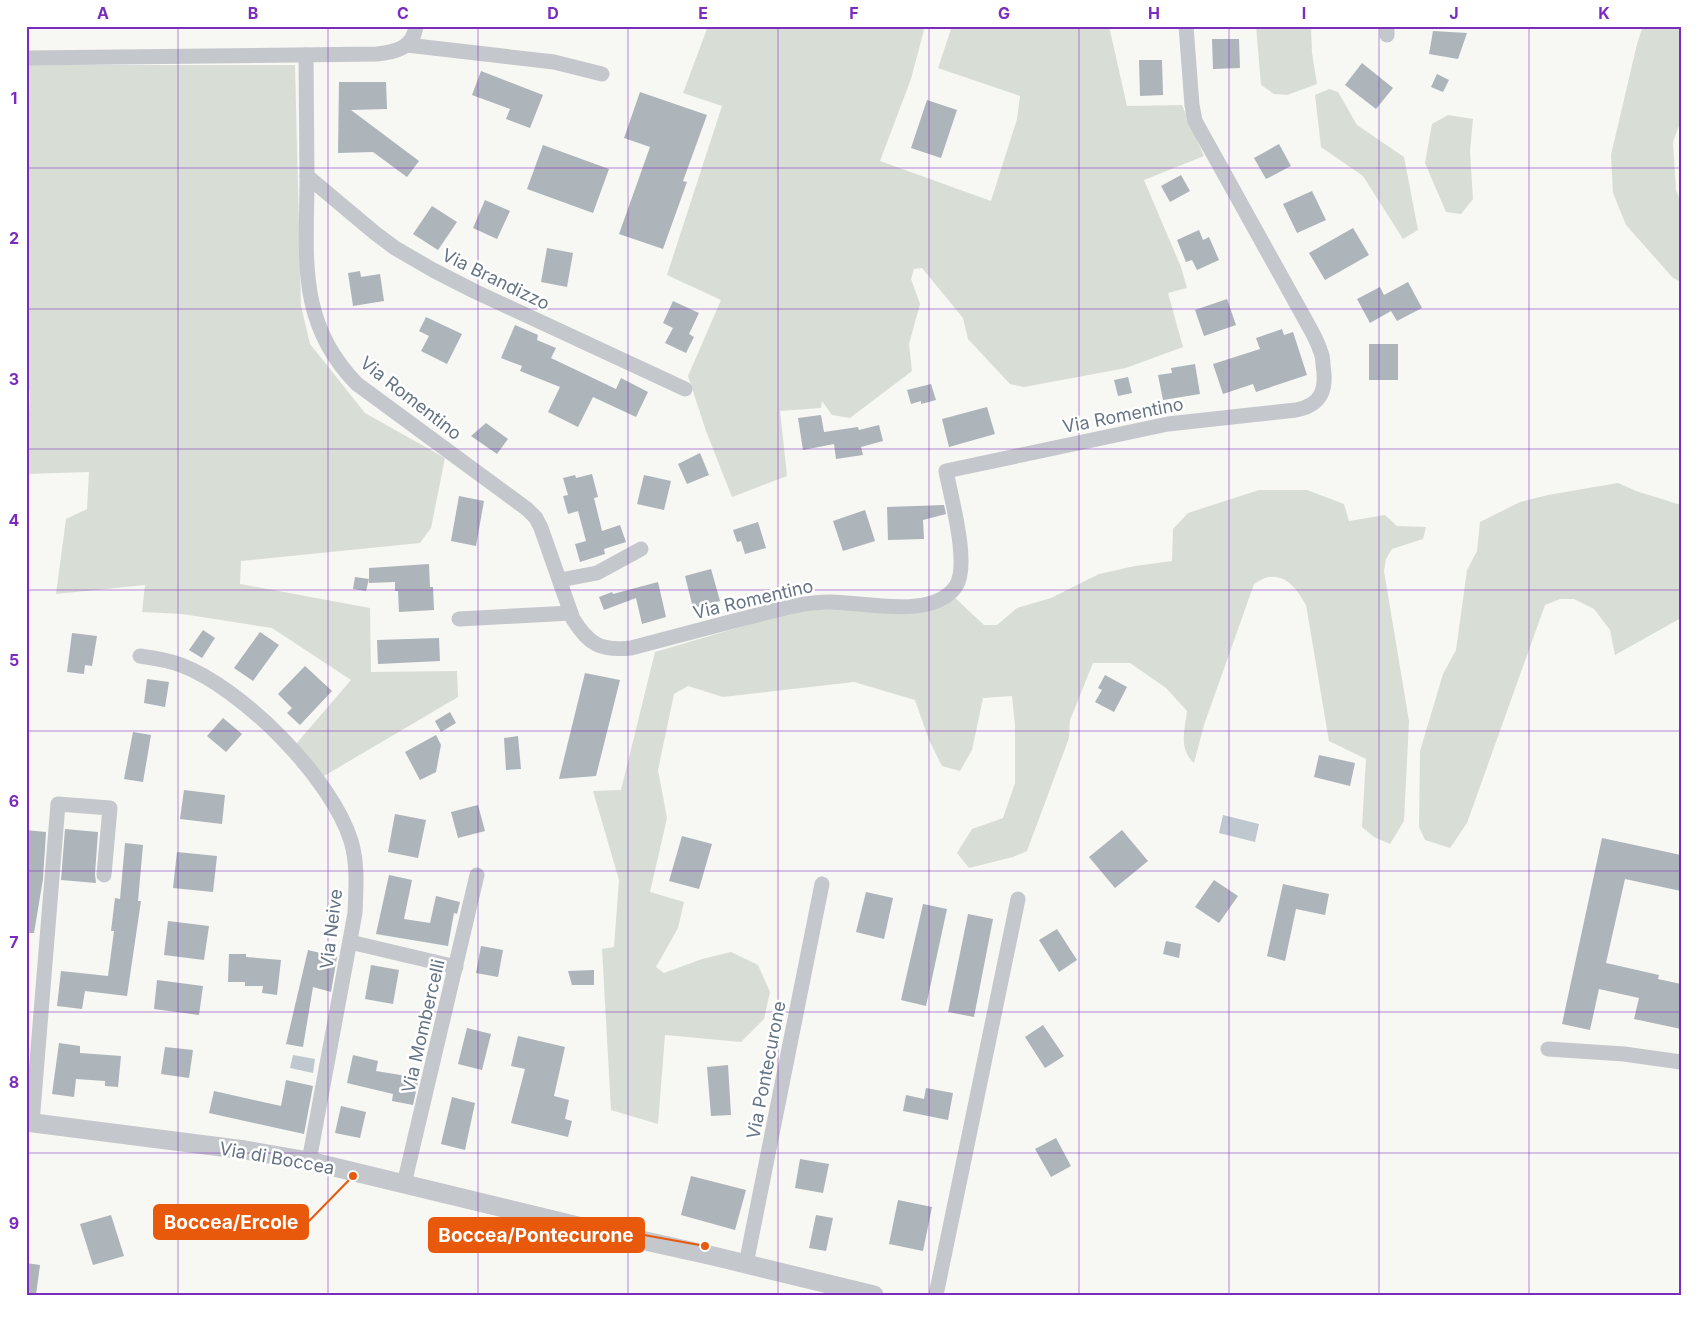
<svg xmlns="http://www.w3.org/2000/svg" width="1707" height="1321" font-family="Inter,sans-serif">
<rect width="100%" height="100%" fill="#f7f7f4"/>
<g fill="#d8ded5">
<polygon points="708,26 925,26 911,79 880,161 991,201 1017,119 1020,96 938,68 952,26 1109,26 1127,106 1182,105 1204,156 1144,180 1181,267 1187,288 1168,293 1183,347 1126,368 1024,387 1010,384 968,339 963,318 922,268 914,269 911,279 920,304 909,344 912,371 850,418 832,415 822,401 821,408 780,411 787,476 732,497 706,431 688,376 721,300 667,275 722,106 683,93"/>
<polygon points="1256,26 1311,26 1312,53 1317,84 1287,95 1274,94 1261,85"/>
<polygon points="1643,26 1681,26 1681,120 1673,142 1676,190 1681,203 1681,282 1673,278 1626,225 1613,193 1611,155 1637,44"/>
<polygon points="26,65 295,65 301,306 310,344 365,413 445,458 431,528 420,543 241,561 240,584 370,608 371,672 457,671 458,697 324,776 296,744 351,680 272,628 182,614 142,612 145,585 56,594 66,519 87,509 89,472 26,474 30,394 26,374"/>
<polygon points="1329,89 1338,92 1357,125 1404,157 1418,230 1403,239 1363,176 1321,147 1315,95"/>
<polygon points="1448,115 1473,119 1470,151 1473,199 1461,214 1446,212 1425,163 1432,124"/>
<polygon points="1618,483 1636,491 1681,505 1681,618 1615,655 1610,630 1594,609 1574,599 1560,599 1545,605 1467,823 1450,848 1425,840 1419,827 1420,751 1443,674 1456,650 1467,570 1477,551 1480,522 1520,502 1548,495"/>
<path d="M1259,490H1307L1344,504L1349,521L1385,515L1397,526L1426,527L1423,539L1392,549L1386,559L1384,571L1409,721L1404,821L1390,844L1374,837L1362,827L1366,759L1329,741L1306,605C1298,591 1288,575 1269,577C1264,577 1258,582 1254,584L1204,725L1194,763C1178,748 1185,730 1187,711L1166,688L1130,663H1093L1070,720L1069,738L1027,851L1013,857L969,868L957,853L972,829L1003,818L1015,783V725L1012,696L983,698L972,750L960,771L942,766L929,740L915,700L854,682L723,697L688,686L674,694L658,770L667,818L650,892L684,902L678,928L656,967L664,973L702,959L731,952L758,965L770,992L764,1019L741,1042L665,1035L658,1124L611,1110L602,949L614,947L619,880L593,791L621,790L655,652L788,613L953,596L984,625H997L1017,608L1051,598L1099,574L1135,566L1172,561L1173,529L1188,513Z"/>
</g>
<g fill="#bfc8ce">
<polygon points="1223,815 1259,824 1255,842 1219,833"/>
<polygon points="293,1055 315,1059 313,1073 290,1068"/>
</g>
<g fill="#adb4ba">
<polygon points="1433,31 1467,33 1458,59 1429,54"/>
<polygon points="1212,39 1239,39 1240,68 1213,69"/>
<polygon points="1139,60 1162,60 1163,95 1140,96"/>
<polygon points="1362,63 1393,88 1376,109 1345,85"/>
<polygon points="481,71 543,95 530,128 506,119 510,109 472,95"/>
<polygon points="1437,74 1449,80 1443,92 1431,87"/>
<polygon points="339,82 386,82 387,109 351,110 419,161 407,177 373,152 338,153"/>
<polygon points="640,92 707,115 683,181 687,182 663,249 619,234 650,147 624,138"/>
<polygon points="927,100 957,110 941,158 911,148"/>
<polygon points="1279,144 1291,166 1266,179 1254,158"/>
<polygon points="543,145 609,169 593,213 527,189"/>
<polygon points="1181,175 1190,191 1170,202 1161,186"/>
<polygon points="1312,191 1326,220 1297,233 1283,204"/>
<polygon points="485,200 510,211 497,239 473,228"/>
<polygon points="432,206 457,222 438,250 413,234"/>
<polygon points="1353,228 1369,255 1325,280 1309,253"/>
<polygon points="1199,230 1203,240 1209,237 1219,260 1197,270 1192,260 1186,262 1177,240"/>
<polygon points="547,248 573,253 567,287 541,282"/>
<polygon points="360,271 361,277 380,274 384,301 353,306 348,273"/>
<polygon points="1408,282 1422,308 1397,321 1391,311 1370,323 1357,299 1380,287 1384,295"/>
<polygon points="1227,299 1236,325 1204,336 1195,310"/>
<polygon points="673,301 699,313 689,334 694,337 686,353 665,343 673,328 663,323"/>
<polygon points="426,317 462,334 447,364 421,351 429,336 419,331"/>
<polygon points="515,325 538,335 537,340 556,348 551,358 616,389 621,378 648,392 636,417 593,397 578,427 548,412 560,387 520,371 522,366 501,358"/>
<polygon points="1282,329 1284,335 1293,332 1307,375 1256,392 1253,384 1223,394 1213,364 1260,349 1256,338"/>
<rect x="1369" y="344" width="29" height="36"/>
<polygon points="1195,364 1200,394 1163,400 1158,375 1172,373 1171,368"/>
<polygon points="1128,377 1132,393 1118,396 1114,380"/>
<polygon points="931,384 936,400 921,404 921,401 911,404 907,390"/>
<polygon points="987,407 995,434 949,447 942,419"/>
<polygon points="821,415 824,432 858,427 859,430 879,425 883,441 861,447 863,455 836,459 834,444 803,450 798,418"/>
<polygon points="486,423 508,439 497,454 471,436"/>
<polygon points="700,453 709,475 687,484 678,464"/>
<polygon points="592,474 598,497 594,498 602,531 620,525 626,542 604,549 605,554 580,562 575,544 586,541 578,511 568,514 563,496 568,495 563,478 575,475 576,478"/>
<polygon points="644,475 671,481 664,510 637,504"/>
<polygon points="459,496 484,501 476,546 451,541"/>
<polygon points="944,505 946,514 923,520 924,539 888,540 887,507"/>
<polygon points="865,510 875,541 843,551 833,521"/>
<polygon points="758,522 766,548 745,554 741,541 737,542 733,530"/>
<polygon points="429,564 430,587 433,587 434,610 399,612 398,591 395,591 395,582 369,583 369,568"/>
<polygon points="711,569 720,601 693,608 685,576"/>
<polygon points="355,577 369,579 366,591 353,589"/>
<polygon points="658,582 666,617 642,624 636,598 604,610 599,597 612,592 613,594"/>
<polygon points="203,630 215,638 202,658 189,650"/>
<polygon points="260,632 279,645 253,681 234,668"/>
<polygon points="72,633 97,636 92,666 85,665 84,674 67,672"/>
<polygon points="439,638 440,661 378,664 377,640"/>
<polygon points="305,666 332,691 300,725 287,713 292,708 278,694"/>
<polygon points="585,673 620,680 596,776 559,779"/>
<polygon points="1105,675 1127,687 1114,712 1095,702 1102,690 1098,688"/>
<polygon points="147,679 169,682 165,707 144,703"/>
<polygon points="450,712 456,723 441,732 435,721"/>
<polygon points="223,718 242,734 226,752 207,736"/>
<polygon points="133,732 151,735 143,782 124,779"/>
<polygon points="436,735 441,745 436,772 420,780 405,752"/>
<polygon points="518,736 521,769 506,770 504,738"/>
<polygon points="1319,755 1355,763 1350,786 1314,777"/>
<polygon points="184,790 225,795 222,824 180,819"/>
<polygon points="478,805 485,831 458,838 451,812"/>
<polygon points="395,814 426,820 418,858 388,852"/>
<polygon points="65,829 98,832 95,874 96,883 61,880"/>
<polygon points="26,830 46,832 43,879 34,933 26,933"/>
<polygon points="1122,830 1148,861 1115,888 1089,857"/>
<polygon points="682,836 712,844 699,889 669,881"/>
<polygon points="1602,838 1681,855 1681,891 1625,879 1606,963 1659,975 1658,979 1681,984 1681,1029 1634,1019 1639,998 1599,989 1590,1030 1562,1024"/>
<polygon points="125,843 143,845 138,901 141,901 127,996 85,991 82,1009 57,1006 61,971 108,976 114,931 111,931 115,898 120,899"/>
<polygon points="177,852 217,856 213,892 173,888"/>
<polygon points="389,875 412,880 404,919 430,923 436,896 460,902 457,914 454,913 448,946 376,934"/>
<polygon points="1214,880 1238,896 1219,923 1195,907"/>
<polygon points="1283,884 1329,894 1325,915 1296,909 1285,961 1267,956"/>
<polygon points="866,892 893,898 884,939 856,932"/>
<polygon points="923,904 947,909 926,1006 901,1000"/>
<polygon points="968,914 993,919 974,1017 948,1012"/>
<polygon points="168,921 209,926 204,960 164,955"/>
<polygon points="1057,929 1077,960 1059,972 1039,940"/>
<polygon points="1166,941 1181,944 1179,958 1163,954"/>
<polygon points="481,946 503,950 498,977 476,973"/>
<polygon points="308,950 337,957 331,992 313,987 303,1047 286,1044"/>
<polygon points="229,954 246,954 246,957 281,960 277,995 262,993 263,986 245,986 245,982 228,982"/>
<polygon points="371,965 399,970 393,1004 365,999"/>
<polygon points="594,970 594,985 572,985 568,971"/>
<polygon points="157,980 203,986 199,1015 154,1009"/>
<polygon points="1043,1025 1064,1056 1045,1068 1025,1037"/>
<polygon points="467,1028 491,1034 482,1070 458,1064"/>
<polygon points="518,1036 565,1047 554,1096 569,1100 565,1119 572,1121 568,1137 511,1123 525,1069 511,1066"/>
<polygon points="59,1043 80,1046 80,1053 121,1056 118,1087 105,1086 105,1081 76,1079 74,1097 52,1094"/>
<polygon points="165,1047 193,1050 189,1078 161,1074"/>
<polygon points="353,1055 378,1061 376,1071 419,1078 413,1105 392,1101 393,1094 347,1083"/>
<polygon points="728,1065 731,1115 711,1116 707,1067"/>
<polygon points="286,1080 313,1086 304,1134 209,1113 214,1091 281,1106"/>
<polygon points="926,1088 953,1093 948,1120 903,1111 906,1095 924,1099"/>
<polygon points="452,1097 475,1103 465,1150 441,1144"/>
<polygon points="341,1106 366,1112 360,1138 335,1133"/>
<polygon points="1056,1138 1071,1166 1051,1177 1035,1149"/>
<polygon points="800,1159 829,1164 823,1193 795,1188"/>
<polygon points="691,1176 746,1190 735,1230 681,1215"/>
<polygon points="898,1200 932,1207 923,1251 889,1244"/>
<polygon points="111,1215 124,1256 93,1265 80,1224"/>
<polygon points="816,1215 833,1218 826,1251 809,1248"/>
<polygon points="26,1263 40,1265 36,1295 26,1295"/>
</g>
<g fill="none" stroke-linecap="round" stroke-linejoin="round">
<g stroke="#c4c7cb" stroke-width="15">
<polyline points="1387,35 1387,26"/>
<polyline points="407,45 554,62 602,74"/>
<path d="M306,55C306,96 307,136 307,177C307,256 296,322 357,384L527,509L536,518L541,528L573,619C589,645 601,651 631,648C669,638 707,628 745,618C773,611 801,602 830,602C864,602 934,620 956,586C970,565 951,497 946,471L1168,424L1296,410C1322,405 1327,389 1323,365C1323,360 1322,354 1320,350C1317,340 1311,330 1306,321L1195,121L1192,105L1186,26"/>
<path d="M26,58L377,54C396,52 413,48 416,26"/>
<polyline points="307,176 375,233 395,248 433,270 474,291 685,389"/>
<polyline points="560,580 597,573 641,549"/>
<polyline points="459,619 571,613"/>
<path d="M140,656C154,658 168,660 181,665C242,688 332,778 351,841C358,864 356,889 355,913L309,1161"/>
<polyline points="350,942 456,967"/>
<polyline points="1548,1049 1624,1054 1681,1062"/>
<polyline points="32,1123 58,804 110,808 104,875"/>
<polyline points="404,1184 477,875"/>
<polyline points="746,1264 822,884"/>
<polyline points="936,1295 1018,899"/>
</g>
<polyline stroke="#c4c7cb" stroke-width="19" points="26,1122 245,1150 309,1161 578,1226 713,1256 874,1295"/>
</g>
<path fill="none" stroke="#7b2cbf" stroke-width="1" stroke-opacity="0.55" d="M178,26V1295M328,26V1295M478,26V1295M628,26V1295M778,26V1295M929,26V1295M1079,26V1295M1229,26V1295M1379,26V1295M1529,26V1295M26,168H1681M26,309H1681M26,449H1681M26,590H1681M26,731H1681M26,871H1681M26,1012H1681M26,1153H1681"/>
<g text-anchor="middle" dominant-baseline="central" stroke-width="5" stroke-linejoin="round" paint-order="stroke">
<g font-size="18" fill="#657485" stroke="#fff">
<text transform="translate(496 279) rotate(26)">Via Brandizzo</text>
<text transform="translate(411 398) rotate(38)">Via Romentino</text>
<text transform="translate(1123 415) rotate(-11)">Via Romentino</text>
<text transform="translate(753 599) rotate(-13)">Via Romentino</text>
<text transform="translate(331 929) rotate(-83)">Via Neive</text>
<text transform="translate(423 1026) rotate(-77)">Via Mombercelli</text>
<text transform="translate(766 1070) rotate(-79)">Via Pontecurone</text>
<text transform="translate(277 1158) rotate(10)">Via di Boccea</text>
</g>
</g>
<path fill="none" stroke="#e8590c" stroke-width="2" d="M353 1176L308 1222M705 1246L644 1235"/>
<g fill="#e8590c" stroke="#fff" stroke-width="2">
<circle cx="353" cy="1176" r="5"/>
<circle cx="705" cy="1246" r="5"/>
</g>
<g fill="#e8590c" stroke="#e8590c" stroke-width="2">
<rect x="154" y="1205" width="154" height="34" rx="5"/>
<rect x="429" y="1218" width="215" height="34" rx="5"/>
</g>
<g font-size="19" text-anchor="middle" font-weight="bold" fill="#fff">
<text x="231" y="1229">Boccea/Ercole</text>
<text x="536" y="1242">Boccea/Pontecurone</text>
</g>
<rect width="1707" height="1321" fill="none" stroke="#ffffff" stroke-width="55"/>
<rect x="28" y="28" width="1652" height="1266" fill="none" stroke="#7b2cbf" stroke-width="2"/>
<g font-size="16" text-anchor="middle" font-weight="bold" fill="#7b2cbf">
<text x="103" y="19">A</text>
<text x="253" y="19">B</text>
<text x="403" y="19">C</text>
<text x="553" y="19">D</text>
<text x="703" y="19">E</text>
<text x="854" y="19">F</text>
<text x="1004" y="19">G</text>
<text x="1154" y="19">H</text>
<text x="1304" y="19">I</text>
<text x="1454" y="19">J</text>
<text x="1604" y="19">K</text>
<text x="14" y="104">1</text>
<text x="14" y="244">2</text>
<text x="14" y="385">3</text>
<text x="14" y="526">4</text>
<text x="14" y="666">5</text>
<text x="14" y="807">6</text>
<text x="14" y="948">7</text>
<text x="14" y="1088">8</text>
<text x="14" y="1229">9</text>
</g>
</svg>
